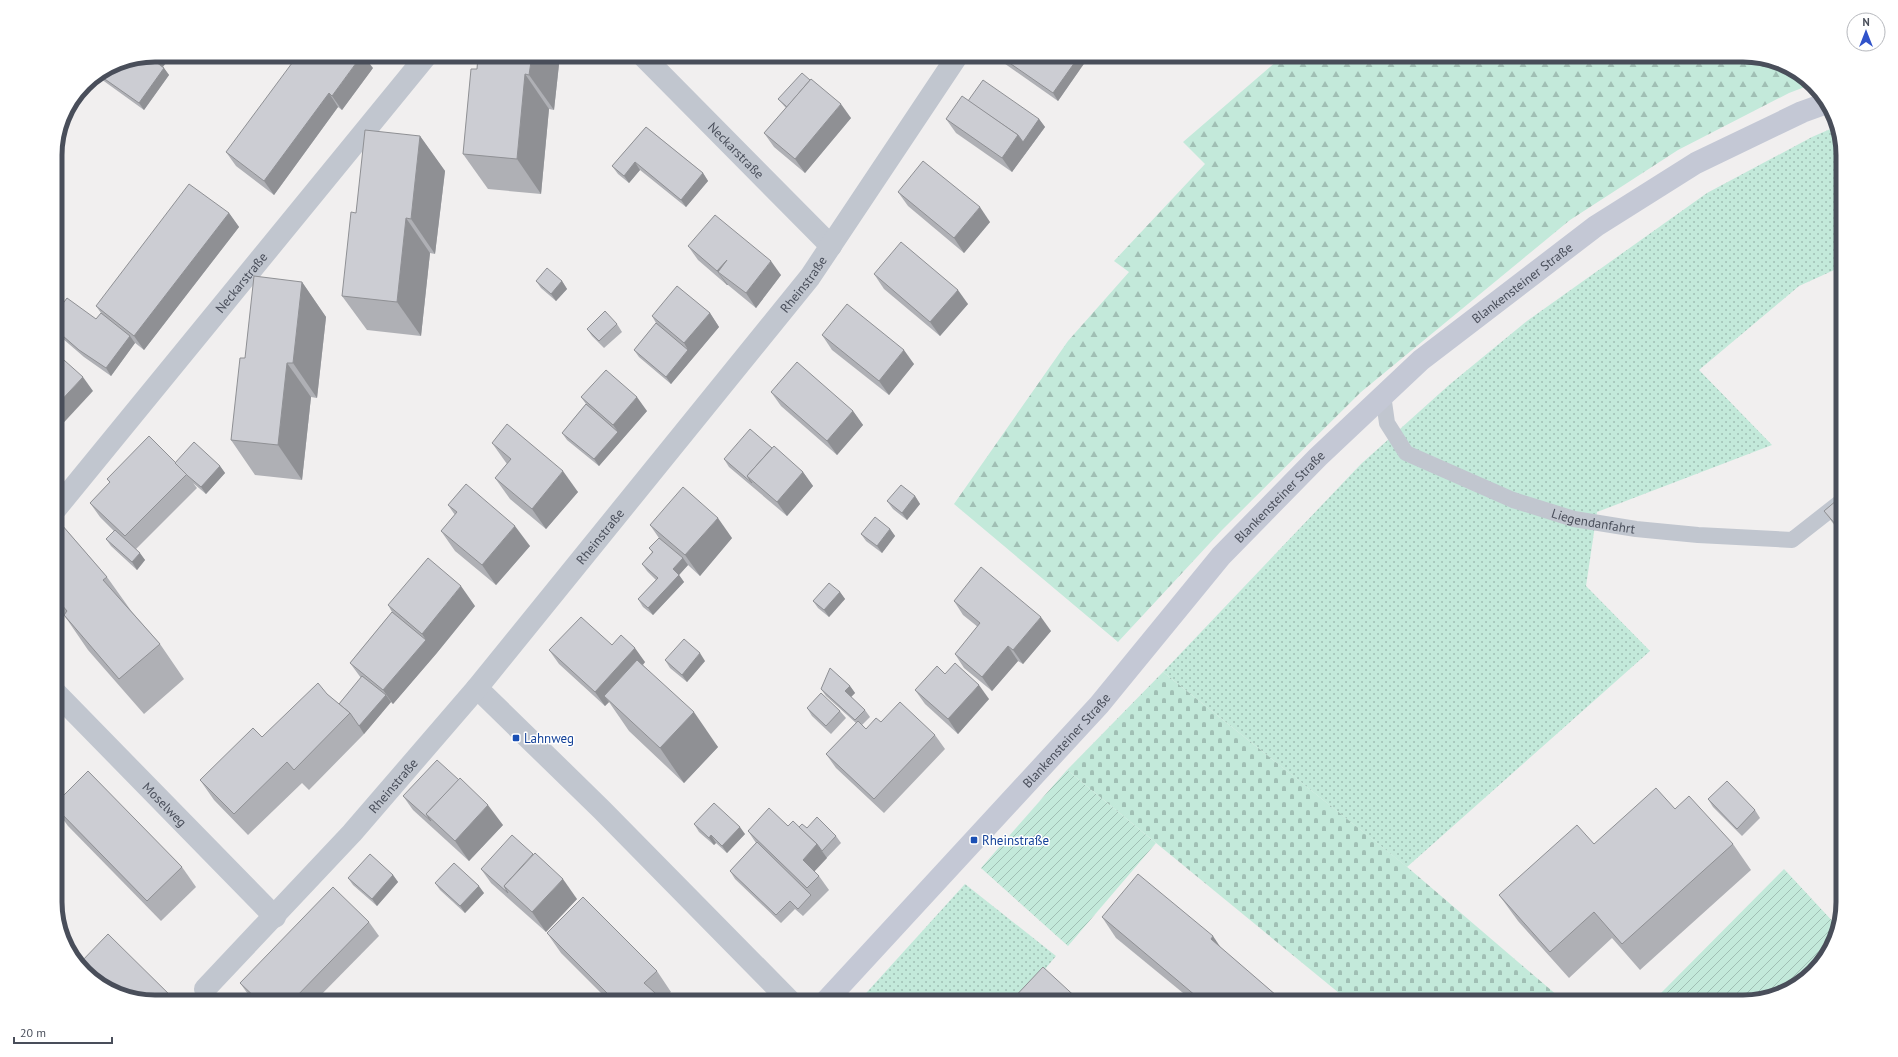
<svg xmlns="http://www.w3.org/2000/svg" width="1898" height="1057" font-family="'PT Sans',sans-serif">
<defs>
<pattern id="grass-dots" width="8" height="8" patternUnits="userSpaceOnUse"><rect width="8" height="8" fill="#c3e9da"/><path d="M2 2h.1M6 6h.1" fill="none" stroke="#a0bfb4" stroke-width="1.8" stroke-linecap="round"/></pattern>
<pattern id="forest-firs" width="22" height="20" patternUnits="userSpaceOnUse"><rect width="22" height="20" fill="#c3e9da"/><path d="M5 1l3.5 6h-7zM16 11l3.5 6h-7z" fill="#a0bfb4"/></pattern>
<pattern id="cemetery-stones" width="16" height="16" patternUnits="userSpaceOnUse"><rect width="16" height="16" fill="#c3e9da"/><path d="M2 7V4a2 2 0 0 1 4 0v3zM10 15v-3a2 2 0 0 1 4 0v3z" fill="#a0bfb4"/></pattern>
<pattern id="garden-furrows" width="10" height="10" patternUnits="userSpaceOnUse"><rect width="10" height="10" fill="#c3e9da"/><path d="M-1 1l2-2M0 10L10 0M9 11l2-2" fill="none" stroke="#a0bfb4"/></pattern>
</defs>
<rect width="100%" height="100%" fill="#f1efef"/>
<g fill="url(#grass-dots)">
<polygon points="1835,127 1843,149 1843,266 1799,286 1699,370 1772,445 1597,512 1586,586 1650,651 1407,867 1163,672 1361,464 1449,385 1527,321 1707,193 1812,137"/>
<polygon points="965,884 1056,956 1017,1002 858,1002"/>
</g>
<polygon fill="url(#forest-firs)" points="1284,55 1743,55 1787,65 1810,85 1789,93 1678,150 1570,220 1361,392 1222,530 1118,642 954,504 1068,341 1129,272 1114,261 1205,164 1183,142"/>
<polygon fill="url(#cemetery-stones)" points="1163,672 1406,866 1565,1002 1350,1002 1067,770"/>
<g fill="url(#garden-furrows)">
<polygon points="1067,770 1156,843 1068,946 981,868"/>
<polygon points="1784,869 1837,926 1833,946 1793,988 1743,1002 1647,1002 1661,993"/>
</g>
<g fill="none" stroke-linecap="round" stroke-linejoin="round">
<path stroke="#c1c6cf" stroke-width="16" id="s1" d="M1383,395L1387,423L1406,453L1513,500L1574,519L1636,529L1698,535L1792,540L1843,500"/>
<g stroke="#c1c6cf" stroke-width="22">
<path id="s2" d="M642,55L831,246"/>
<path id="s3" d="M55,510L427,55"/>
<polyline points="477,688 602,810 791,1002"/>
<path id="s4" d="M55,692L275,917"/>
<path id="s5" d="M205,989L352,833L477,688L810,277L958,55"/>
</g>
<path stroke="#c4c8d5" stroke-width="22" id="s6" d="M825,1002L1099,705L1221,556L1318,457L1421,360L1596,226L1696,163L1802,112L1827,103"/>
</g>
<g fill="#afb0b5">
<polygon points="172,55 163,67 169,75 144,110 101,79 98,75 117,63"/>
<polygon points="172,55 190,55 184,63"/>
<polygon points="478,55 560,55 554,110 549,109 541,194 488,189 463,154 477,69"/>
<polygon points="997,55 1090,55 1058,101 1001,61"/>
<polygon points="373,68 342,110 338,107 274,195 236,166 226,152"/>
<polygon points="778,99 851,118 805,173 774,147 764,133 786,108"/>
<polygon points="968,101 1039,119 1045,127 1012,172 956,133 946,119"/>
<polygon points="646,127 703,173 708,181 686,207 640,170 629,183 618,174 612,166"/>
<polygon points="420,136 445,171 435,254 430,253 421,336 367,330 342,296 356,213"/>
<polygon points="898,192 990,222 964,253 908,206"/>
<polygon points="229,213 239,227 144,350 134,342 135,343 111,376 84,357 55,332 55,314 96,319 101,313 96,306"/>
<polygon points="688,246 781,275 756,308 728,285 727,285 698,260"/>
<polygon points="874,274 968,304 940,336 884,289"/>
<polygon points="536,281 562,281 567,289 556,301 541,288"/>
<polygon points="302,282 326,317 317,398 311,397 302,480 255,475 231,440 245,358"/>
<polygon points="710,313 719,327 671,384 639,357 634,350 656,323 652,316"/>
<polygon points="617,324 622,332 604,348 592,336 587,329"/>
<polygon points="822,335 914,364 889,395 832,350"/>
<polygon points="771,392 853,411 863,425 837,455 781,406"/>
<polygon points="581,397 647,411 599,466 567,440 562,433 586,404"/>
<polygon points="492,443 578,492 546,529 510,499 495,478 507,464"/>
<polygon points="772,448 803,472 813,486 787,516 729,467 724,459"/>
<polygon points="175,463 220,466 225,473 206,494 193,483 197,488 136,549 145,560 137,570 111,546 106,539 114,531 100,517 90,503 110,483 107,479"/>
<polygon points="1843,495 1843,537 1824,511"/>
<polygon points="915,496 920,504 907,520 893,509 887,501"/>
<polygon points="448,505 530,546 496,585 455,551 441,531 455,515"/>
<polygon points="55,517 107,577 132,612 160,644 184,679 144,714 88,650 64,615 64,614 55,605"/>
<polygon points="650,525 732,538 700,576 688,565 679,575 684,582 653,615 643,607 638,599 656,580 647,571 642,564 652,552 649,548 659,538"/>
<polygon points="890,529 895,536 882,553 866,541 861,534"/>
<polygon points="840,592 845,599 829,617 818,608 813,601"/>
<polygon points="954,601 1051,631 1023,664 1018,661 992,691 964,668 955,654 978,627 963,615"/>
<polygon points="388,605 475,606 436,654 393,704 391,702 364,734 309,790 302,783 248,835 214,800 200,780 327,694 339,704 361,678 350,663 392,612"/>
<polygon points="612,645 645,662 643,665 718,747 684,783 629,731 609,702 605,706 559,664 549,650"/>
<polygon points="665,660 705,661 687,682 670,668"/>
<polygon points="850,686 855,693 851,697 865,710 870,717 862,725 866,729 881,722 935,735 945,749 884,813 836,768 826,754 856,723 826,696 821,689"/>
<polygon points="915,690 989,699 958,734 925,704"/>
<polygon points="807,708 840,711 846,718 831,734 812,716"/>
<polygon points="403,796 503,825 469,861 413,810"/>
<polygon points="1708,799 1755,810 1760,818 1742,836 1713,807"/>
<polygon points="55,804 182,867 196,887 161,921 68,826 55,808"/>
<polygon points="1675,809 1733,844 1751,870 1640,970 1612,938 1569,978 1518,921 1499,895 1594,844"/>
<polygon points="694,824 745,834 727,853 716,843 714,845 699,832"/>
<polygon points="788,826 799,827 836,836 841,843 814,871 819,876 829,890 803,916 795,909 781,923 735,879 730,871 756,843 748,831"/>
<polygon points="481,869 577,899 546,932 491,883"/>
<polygon points="393,875 398,882 377,906 353,885 348,878"/>
<polygon points="435,883 484,893 465,913 440,890"/>
<polygon points="1102,917 1221,948 1284,1002 1194,1002 1116,938"/>
<polygon points="369,922 379,936 314,1002 255,1002 250,997 240,983"/>
<polygon points="547,933 657,971 671,992 662,1000 665,1002 610,1002 561,953"/>
</g>
<g fill="#8f9094">
<polygon points="161,55 172,55 161,69 156,62"/>
<polygon points="178,55 190,55 184,63"/>
<polygon points="362,55 363,55 373,68 342,110 332,96"/>
<polygon points="532,55 560,55 554,110 529,75"/>
<polygon points="1080,55 1090,55 1058,101 1053,93"/>
<polygon points="164,68 169,75 144,110 139,103"/>
<polygon points="525,74 549,109 541,194 517,159"/>
<polygon points="329,93 338,107 274,195 264,181"/>
<polygon points="841,104 851,118 805,173 795,159"/>
<polygon points="1039,119 1045,127 1012,172 1002,158 1018,135"/>
<polygon points="420,136 445,171 435,254 411,219"/>
<polygon points="635,162 640,170 629,183 624,176"/>
<polygon points="703,173 708,181 686,207 681,200"/>
<polygon points="980,207 990,222 964,253 954,238"/>
<polygon points="229,213 239,227 144,350 134,336"/>
<polygon points="406,218 430,253 421,336 397,302"/>
<polygon points="727,260 718,272 728,285 727,285 717,271"/>
<polygon points="771,261 781,275 756,308 746,293"/>
<polygon points="562,281 567,289 556,301 551,294"/>
<polygon points="302,282 326,317 317,398 293,363"/>
<polygon points="958,290 968,304 940,336 930,322"/>
<polygon points="710,313 719,327 671,384 666,377 688,350 684,343"/>
<polygon points="130,336 135,343 111,376 106,368"/>
<polygon points="904,350 914,364 889,395 879,381"/>
<polygon points="287,363 311,397 302,480 278,445"/>
<polygon points="83,377 93,391 55,432 55,407"/>
<polygon points="637,397 647,411 599,466 594,459 618,432 613,425"/>
<polygon points="853,411 863,425 837,455 827,441"/>
<polygon points="220,466 225,473 206,494 201,487"/>
<polygon points="563,471 578,492 546,529 532,509"/>
<polygon points="803,472 813,486 787,516 777,502"/>
<polygon points="915,496 920,504 907,520 902,513"/>
<polygon points="718,518 732,538 700,576 685,555"/>
<polygon points="515,526 530,546 496,585 482,565"/>
<polygon points="890,529 895,536 882,553 877,546"/>
<polygon points="140,553 145,560 137,570 132,562"/>
<polygon points="683,558 688,565 679,575 684,582 653,615 648,608 673,569"/>
<polygon points="461,586 475,606 436,654 393,704 383,690 426,640 422,634"/>
<polygon points="840,592 845,599 829,617 824,610"/>
<polygon points="1041,617 1051,631 1023,664 1013,650"/>
<polygon points="1008,646 1018,661 992,691 982,677"/>
<polygon points="635,648 645,662 610,701 604,696 609,702 605,706 595,692"/>
<polygon points="700,653 705,661 687,682 682,675"/>
<polygon points="979,685 989,699 958,734 948,719"/>
<polygon points="850,686 855,693 850,698 845,691"/>
<polygon points="386,695 391,702 364,734 359,726"/>
<polygon points="694,712 718,747 684,783 660,748"/>
<polygon points="488,805 503,825 469,861 455,841"/>
<polygon points="740,827 745,834 727,853 722,846"/>
<polygon points="711,835 716,843 714,845 709,838"/>
<polygon points="817,844 827,858 812,874 803,860"/>
<polygon points="393,875 398,882 377,906 372,899"/>
<polygon points="563,879 577,899 546,932 532,912"/>
<polygon points="479,886 484,893 465,913 460,906"/>
<polygon points="1213,936 1227,957 1211,939"/>
</g>
<g fill="#cccdd3" stroke="#8f9094">
<polygon points="155,55 161,55 156,62 164,68 139,103 99,75 117,63"/>
<polygon points="298,55 362,55 332,96 329,93 264,181 226,152"/>
<polygon points="478,55 532,55 529,75 525,74 517,159 463,154 471,69 477,69"/>
<polygon points="998,55 1080,55 1053,93"/>
<polygon points="802,73 810,80 787,107 778,99"/>
<polygon points="811,79 841,104 795,159 764,133"/>
<polygon points="983,80 1039,119 1023,142 1018,135 968,101"/>
<polygon points="962,96 1018,135 1002,158 946,119"/>
<polygon points="646,127 703,173 681,200 635,162 624,176 612,166"/>
<polygon points="365,130 420,136 411,219 406,218 397,302 342,296 351,212 356,213"/>
<polygon points="923,161 980,207 954,238 898,192"/>
<polygon points="189,184 229,213 134,336 96,306"/>
<polygon points="715,215 771,261 746,293 718,272 727,260 717,271 688,246"/>
<polygon points="901,242 958,290 930,322 874,274"/>
<polygon points="547,268 562,281 551,294 536,281"/>
<polygon points="254,276 302,282 293,363 287,363 278,445 231,440 240,358 245,358"/>
<polygon points="677,286 710,313 684,343 652,316"/>
<polygon points="67,298 96,319 101,313 130,336 106,368 79,350 55,329 55,314"/>
<polygon points="847,304 904,350 879,381 822,335"/>
<polygon points="605,311 617,324 599,341 587,329"/>
<polygon points="656,323 688,350 666,377 634,350"/>
<polygon points="55,352 83,377 55,407"/>
<polygon points="797,362 853,411 827,441 771,392"/>
<polygon points="606,370 637,397 613,425 581,397"/>
<polygon points="586,404 618,432 594,459 562,433"/>
<polygon points="507,424 563,471 532,509 495,478 511,459 492,443"/>
<polygon points="750,429 772,448 747,476 752,483 724,459"/>
<polygon points="149,436 187,474 125,536 90,503 110,482 107,479"/>
<polygon points="194,442 220,466 201,487 188,476 175,463"/>
<polygon points="774,446 803,472 777,502 747,476"/>
<polygon points="466,484 515,526 482,565 441,531 457,512 448,505"/>
<polygon points="901,485 915,496 902,513 887,501"/>
<polygon points="683,487 718,518 685,555 650,525"/>
<polygon points="1843,495 1843,533 1824,511"/>
<polygon points="55,517 107,577 103,580 160,644 119,679 64,615 67,611 55,597"/>
<polygon points="875,517 890,529 877,546 861,534"/>
<polygon points="115,530 140,553 132,562 106,539"/>
<polygon points="659,538 683,558 673,569 679,575 648,608 638,599 658,578 642,564 653,552 649,548"/>
<polygon points="428,558 461,586 422,634 388,605"/>
<polygon points="981,567 1041,617 1013,650 1008,646 982,677 955,654 980,623 954,601"/>
<polygon points="829,583 840,592 824,610 813,601"/>
<polygon points="392,612 426,640 383,690 350,663"/>
<polygon points="581,617 612,645 621,635 635,648 595,692 549,650"/>
<polygon points="684,639 700,653 682,675 665,660"/>
<polygon points="637,660 694,712 660,748 604,696"/>
<polygon points="955,663 979,685 948,719 915,690 937,666 945,674"/>
<polygon points="830,668 850,686 845,691 865,710 855,720 821,689"/>
<polygon points="362,676 386,695 359,726 350,713 339,704"/>
<polygon points="318,683 327,694 350,713 294,770 287,762 234,814 200,780 253,728 262,737"/>
<polygon points="821,693 840,711 826,726 807,708"/>
<polygon points="900,702 935,735 874,799 826,754 858,721 866,729 876,718 881,722"/>
<polygon points="437,760 459,780 426,814 431,821 403,796"/>
<polygon points="88,771 182,867 147,901 55,807 55,804"/>
<polygon points="460,778 488,805 455,841 426,814"/>
<polygon points="1727,781 1755,810 1737,829 1708,799"/>
<polygon points="1656,788 1675,809 1689,796 1733,844 1622,944 1594,912 1550,952 1499,895 1577,825 1594,844"/>
<polygon points="714,803 740,827 722,846 711,835 709,838 694,824"/>
<polygon points="769,808 788,826 793,821 817,844 803,860 819,876 807,888 748,831"/>
<polygon points="817,817 836,836 822,851 817,844 799,827 802,824 807,828"/>
<polygon points="512,835 533,854 504,886 508,893 481,869"/>
<polygon points="757,842 811,895 798,909 790,901 776,915 730,871"/>
<polygon points="535,853 563,879 532,912 504,886"/>
<polygon points="370,854 393,875 372,899 348,878"/>
<polygon points="454,863 479,886 460,906 435,883"/>
<polygon points="1138,874 1213,936 1211,939 1284,1002 1203,1002 1177,980 1102,917"/>
<polygon points="333,887 369,922 291,1002 260,1002 240,983"/>
<polygon points="583,897 657,971 644,983 665,1002 616,1002 547,933"/>
<polygon points="108,934 177,1002 155,1002 111,992 79,964"/>
<polygon points="1043,967 1081,1002 1010,1002"/>
</g>
<g fill="#1a4fb4" stroke="#fff" stroke-width="1.5">
<rect x="512" y="734" width="8" height="8" rx="2"/>
<rect x="970" y="836" width="8" height="8" rx="2"/>
</g>
<g text-anchor="middle" dominant-baseline="central" stroke-width="3" stroke-linejoin="round" paint-order="stroke">
<g font-size="13" fill="#494e5a" stroke="#fff">
<text stroke="none"><textPath href="#s2" startOffset="134">Neckarstraße</textPath></text>
<text stroke="none"><textPath href="#s3" startOffset="294">Neckarstraße</textPath></text>
<text stroke="none"><textPath href="#s6" startOffset="1004">Blankensteiner Straße</textPath></text>
<text stroke="none"><textPath href="#s5" startOffset="925">Rheinstraße</textPath></text>
<text stroke="none"><textPath href="#s6" startOffset="680">Blankensteiner Straße</textPath></text>
<text stroke="none"><textPath href="#s1" startOffset="264">Liegendanfahrt</textPath></text>
<text stroke="none"><textPath href="#s5" startOffset="601">Rheinstraße</textPath></text>
<text stroke="none"><textPath href="#s6" startOffset="356">Blankensteiner Straße</textPath></text>
<text stroke="none"><textPath href="#s5" startOffset="277">Rheinstraße</textPath></text>
<text stroke="none"><textPath href="#s4" startOffset="157">Moselweg</textPath></text>
</g>
<g font-size="13" fill="#164399" stroke="#fff" text-anchor="start">
<text x="524" y="738">Lahnweg</text>
<text x="982" y="840">Rheinstraße</text>
</g>
</g>
<path d="M0 0H1898V1057H0ZM155 62H1743A93 93 0 0 1 1836 155V902A93 93 0 0 1 1743 995H155A93 93 0 0 1 62 902V155A93 93 0 0 1 155 62Z" fill="#fff" fill-rule="evenodd"/>
<path fill="none" stroke="#494e5a" stroke-width="5" d="M155 62H1743A93 93 0 0 1 1836 155V902A93 93 0 0 1 1743 995H155A93 93 0 0 1 62 902V155A93 93 0 0 1 155 62Z"/>
<g transform="translate(1866 32)"><circle r="19" fill="#ffffff" stroke="#b6b8bd"/>
<path d="M0-3L7 15L0 10L-7 15Z" fill="#3053ca"/>
<text y="-6" font-size="11" font-weight="bold" text-anchor="middle" fill="#494e5a">N</text>
</g>
<path d="M14 1037v6h98v-6" fill="none" stroke="#494e5a" stroke-width="2"/>
<text x="20" y="1037" font-size="12" fill="#494e5a" stroke="#ffffff" stroke-width="3" paint-order="stroke">20 m</text>
</svg>
